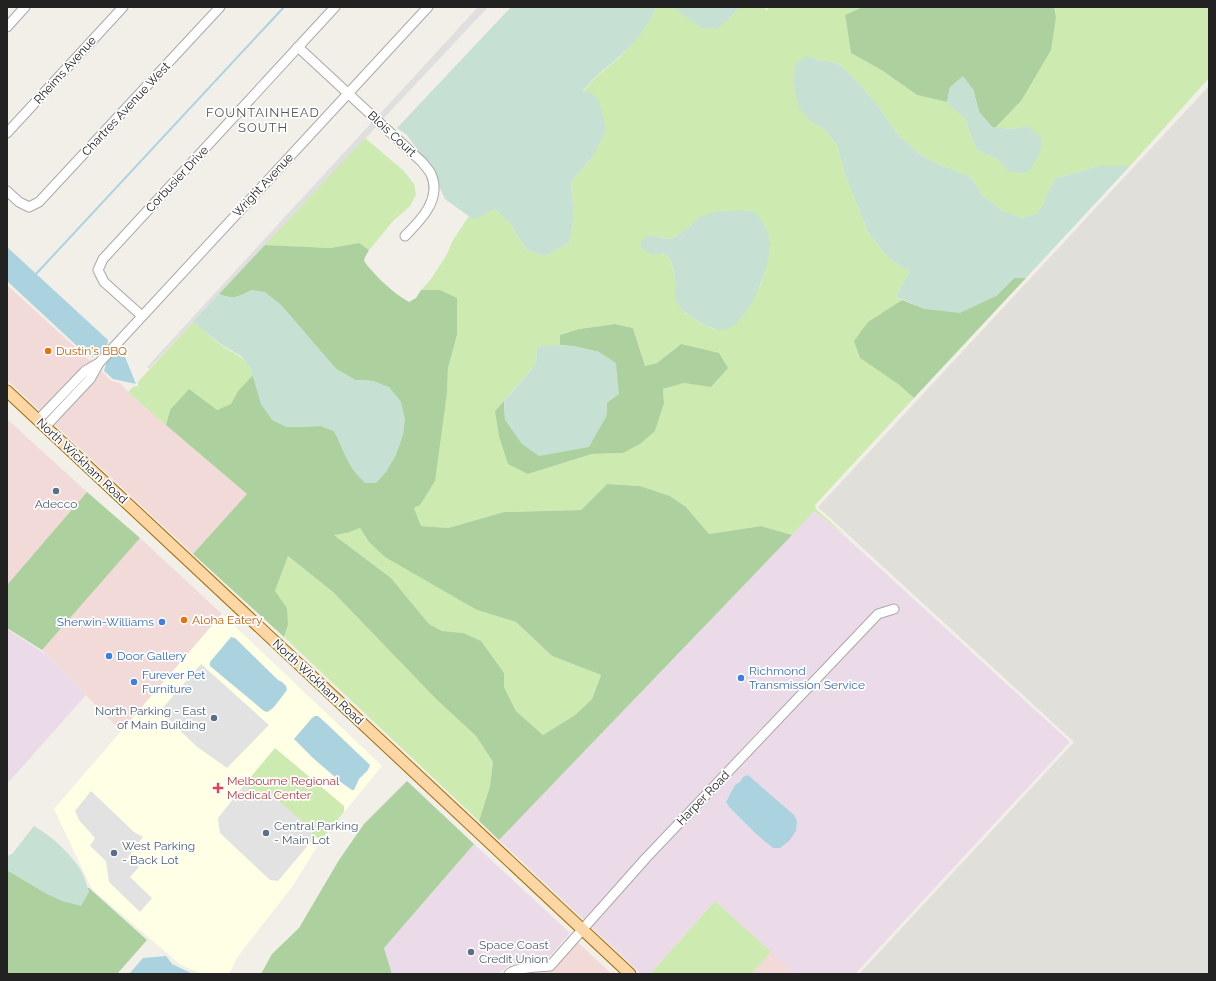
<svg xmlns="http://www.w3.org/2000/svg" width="1216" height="981" font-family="Raleway,sans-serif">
<rect width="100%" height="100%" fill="#f2efe9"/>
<g fill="#e0dfdf">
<polygon points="478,7 488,7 382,120 378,116"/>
<polygon points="373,121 378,125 149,369 147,367"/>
</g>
<g fill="#f2dad9">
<polygon points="7,285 88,359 89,360 95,359 103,365 102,372 112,381 120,383 130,394 247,494 193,554 7,380"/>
<polygon points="7,419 87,492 7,585"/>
<polygon points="140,538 222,614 121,731 42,650"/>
<polygon points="571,936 612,974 502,974 512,966 552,959"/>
<polygon points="771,952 794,974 751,974"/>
</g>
<g fill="#ebdbe8" fill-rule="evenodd">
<path d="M814,511L848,539L1070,742L855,974H794L715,901L650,974H641L499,840ZM741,781L773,848L756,834L729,807L726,803L735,785Z"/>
<polygon points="7,629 47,655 86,695 7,784"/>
<polygon points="474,844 570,933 550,956 511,964 498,974 392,974 384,948"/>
</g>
<polygon fill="#ffffe5" points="222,614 382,766 322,839 292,887 238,956 229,974 202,974 181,965 92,889 54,809"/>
<polygon fill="#e1dfda" points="1209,86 1209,974 859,974 1074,742 818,507"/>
<g fill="#cdebb0" fill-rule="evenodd">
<path d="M657,7H673L687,18L729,19L740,7H765L766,11L769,7H861L845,15L851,53L883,71L917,95L947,102L965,118L970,134L977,150L998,159L1007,170V171L1027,126L1012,129L995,128L1021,101L1056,17L1054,7H1209V78L1130,166H1099L1056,178L1047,193L1043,205L1037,214L1022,218L1003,211L982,195L971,177L943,166L921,155L899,136L878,106L863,88L851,75L837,63L819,60L807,56L811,122L825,130L837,145L845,175L869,234L888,257L904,269L910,270L896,297L902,300L891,308L860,358L898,384L914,398L815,505L816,509L848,538L814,511L792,535L761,526L709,534L686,507L670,496L640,486L607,484L581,510L504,512L448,528L421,526L414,508L420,505L443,417L447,393L448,368L457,335L440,290H421L431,279L446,256L453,240L469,216L474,219L495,209L508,221L527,250L545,256L569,243L574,218L571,182L594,155L583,92C595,75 610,67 624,53C636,39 648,23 657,7ZM699,217L763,223L770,240L769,252L761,284L740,320L714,329L701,323L685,313L676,299L675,278L670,258L663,253L659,237L672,239L688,228ZM615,324L633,328L645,366L657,363L681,344L711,386L684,383L663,389L664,403L623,453L592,454L528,474L495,411L536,364L537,347L560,345V335L579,329Z"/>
<polygon points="365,138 404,171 414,184 416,195 410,206 393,221 375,243 369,250 359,243 330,248 265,245"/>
<path d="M193,322C203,329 212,338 221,345C235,355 247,356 253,375L238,391L231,404L217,410H170L166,425L128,392L133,387L138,386V382Z"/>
<polygon points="360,528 369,542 477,610 516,622 552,656 601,675 592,699 575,715 543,735 516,711 504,687 504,673 463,633 442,631 429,624 391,578 334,535 347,533"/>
<polygon points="288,556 333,592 436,699 476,736 493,762 490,786 479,821 284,637 288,625 275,591"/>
<polygon points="275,748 344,806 344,812 322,839 315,837 311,834 313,831 268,793 261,802 244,785"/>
<polygon points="715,901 771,952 751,974 650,974"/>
</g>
<g fill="#add19e" fill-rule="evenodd">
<polygon points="862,7 1054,7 1056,17 1051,50 1021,101 995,128 992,127 979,112 973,89 950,87 947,102 917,95 883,71 851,53 845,15"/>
<path d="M359,243L369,250L365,257L364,261C375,276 393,293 409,302L416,298L421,290H440L457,298V335L448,368L447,393L435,481L420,505L414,508L421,526L448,528L504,512L581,510L607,484L640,486L670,496L686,507L709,534L761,526L792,535L499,840L479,821L490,786L493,762L476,736L436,699L333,592L288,556L275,591L287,608L288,625L284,637L193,554L247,494L166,425L170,410L189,389L217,410L231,404L238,391L253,375L256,384L286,427L321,426L334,431L342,445L401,402L389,388L373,381L355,380L336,369L280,304L252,290C238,297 234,300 219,294L265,245L330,248ZM360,528L369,542L385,557L477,610L516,622L552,656L601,675L592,699L575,715L543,735L516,711L504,687V673L481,641L463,633L442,631L429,624L391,578L334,535L347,533Z"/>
<polygon points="1014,278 1026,278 914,398 898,384 860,358 854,341 868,322 902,300 925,309 996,296"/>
<polygon points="615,324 633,328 645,366 657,363 681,344 719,353 728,368 711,387 684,383 663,389 664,403 655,431 640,444 623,453 592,454 528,474 508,464 499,436 495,411 504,401 505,420 606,417 607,403 599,352 573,346 560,345 560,335 579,329"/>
<polygon points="87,492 140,538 42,650 7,628 7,585"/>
<polygon points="407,781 474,844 384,948 392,974 261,974 272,954 299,928 339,860 364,824"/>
<polygon points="7,870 49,895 89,892 87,888 89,888 147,940 117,974 7,974"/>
</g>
<g fill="#c6e0d4">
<path d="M511,7H657C650,18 644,31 635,41C619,60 597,72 583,91L591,93L599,101L606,129L594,155L571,182L574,218L569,243L545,256L527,250L508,221L495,209L474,220L445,199L430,167L407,135L397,128Z"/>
<polygon points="673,7 740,7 729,19 716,29 702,28 687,18"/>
<polygon points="807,56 819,60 837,63 851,75 863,88 878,106 899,136 921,155 943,166 971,177 982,195 1003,211 1022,218 1036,214 1043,205 1047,193 1056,178 1099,166 1130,166 1026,278 1014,278 996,296 960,313 925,309 896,297 910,270 904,269 888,257 869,234 845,175 837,145 825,130 811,122 799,108 793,82 795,64"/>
<path d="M963,76L973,89L979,112L992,127L1012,129L1027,126L1041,137C1044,153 1036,158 1029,171L1022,173L1006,171L1007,170L998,159L977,150L970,134L965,118L947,103L950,87Z"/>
<path d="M739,210L755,212C761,220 769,231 770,242C771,265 750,321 727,329C718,332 705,325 698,321C689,316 680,310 676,300C674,294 676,285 675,279C674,272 672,265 670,258L663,253L652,255L641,248V241L647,236L672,239L688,228L699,217L716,212Z"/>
<path d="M252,290L265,292L280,304L336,369L355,380L373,381L389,387L401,402L405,420L403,435L396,455L386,472L376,483H365C359,477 353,471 349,463C343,453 340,442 334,431L321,426L286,427L272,420L261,404L250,367L241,356L222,345L193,322L219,294C234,300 238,297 252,290Z"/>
<polygon points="555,345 573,346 599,352 616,363 619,394 607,403 606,417 589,447 539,456 522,444 505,420 504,401 536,364 537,347"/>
<path d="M34,826C51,836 67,850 78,866C84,874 86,883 89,892L81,906L62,901L49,895L7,870V856L12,854Z"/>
</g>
<g fill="#e2e2e2">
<polygon points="201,664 269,725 227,768 196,746 160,711"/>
<polygon points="244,785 261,801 268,792 313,830 311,834 315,837 278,881 270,880 220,833 218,818"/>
<polygon points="91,791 134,832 143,837 124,863 131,860 139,867 130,877 152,898 140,912 109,882 106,861 90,846 95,838 79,820 75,811"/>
</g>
<g fill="#aad3df">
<polygon points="7,247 108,340 107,348 114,354 125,357 136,384 113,379 104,371 106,364 96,356 89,357 7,281"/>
<polygon points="231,637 235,638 278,680 282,682 286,686 287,690 274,707 269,711 267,712 264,711 210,666 210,662"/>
<polygon points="315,716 318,716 328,725 370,765 368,770 359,779 354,790 352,790 342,783 313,758 294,739 312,718"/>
<polygon points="748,775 794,815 797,821 796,831 789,841 780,848 773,848 756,834 729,807 726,802 735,785 741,781 743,777"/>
<polygon points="166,956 172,964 193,974 129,974 143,958"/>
</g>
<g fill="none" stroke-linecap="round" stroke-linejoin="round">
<polyline stroke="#aad3df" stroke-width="2" points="36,274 284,7"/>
<g stroke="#a9a9a9" stroke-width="11">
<g id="minor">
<polyline points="7,27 25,7"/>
<path d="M298,47L422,162C425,166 429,170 431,174C442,199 421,220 405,236"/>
<polyline points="7,133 123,7"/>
<polyline points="7,191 19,202 29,207 39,202 220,7"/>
<polyline points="142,316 104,282 98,270 103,259 335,7"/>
<polyline points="38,420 85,371 99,363"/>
<polyline points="45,427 90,379 99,363 428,7"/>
<path d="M509,974C515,967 541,967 550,966L646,858L878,614L894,609"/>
</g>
</g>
<g stroke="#a06b00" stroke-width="13">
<polyline id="major" points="7,391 630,974"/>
</g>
<use href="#minor" stroke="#fff" stroke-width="9"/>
<use href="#major" stroke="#fcd6a4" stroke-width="11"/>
</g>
<g fill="#e8710a" stroke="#fff" stroke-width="1.5">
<circle cx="48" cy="351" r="4"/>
<circle cx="184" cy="620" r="4"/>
</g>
<g fill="#5c6f8a" stroke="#fff" stroke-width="1.5">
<circle cx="56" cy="491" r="4"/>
<circle cx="214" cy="718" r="4"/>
<circle cx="266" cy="833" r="4"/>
<circle cx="114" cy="853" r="4"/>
<circle cx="471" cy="952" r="4"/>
</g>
<g fill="#3f7fe0" stroke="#fff" stroke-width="1.5">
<circle cx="162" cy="622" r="4"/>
<circle cx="109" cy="656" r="4"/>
<circle cx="741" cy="678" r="4"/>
<circle cx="134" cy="682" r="4"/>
</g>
<path fill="#e0444e" stroke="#fff" stroke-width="1.5" d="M216 782h4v4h4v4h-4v4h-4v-4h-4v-4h4z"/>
<g text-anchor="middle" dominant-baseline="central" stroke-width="3.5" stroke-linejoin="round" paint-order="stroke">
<g font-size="12" fill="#222" stroke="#fff">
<text transform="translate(65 70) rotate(-48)">Rheims Avenue</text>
<text transform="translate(126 109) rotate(-47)">Chartres Avenue West</text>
<text transform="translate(392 134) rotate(43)">Blois Court</text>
<text transform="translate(177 179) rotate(-47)">Corbusier Drive</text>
<text transform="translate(263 185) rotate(-47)">Wright Avenue</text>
<text transform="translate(82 461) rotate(43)">North Wickham Road</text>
<text transform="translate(318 682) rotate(43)">North Wickham Road</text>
<text transform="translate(703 798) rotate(-46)">Harper Road</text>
</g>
<g font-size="12" fill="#c56008" stroke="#fff" text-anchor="start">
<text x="56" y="351">Dustin's BBQ</text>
<text x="192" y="620">Aloha Eatery</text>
</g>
<g font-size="12" fill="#4e5e75" stroke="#fff" text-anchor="start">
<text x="56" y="504" text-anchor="middle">Adecco</text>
<text x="206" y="711" text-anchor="end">North Parking - East<tspan x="206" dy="14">of Main Building</tspan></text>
<text x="274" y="826">Central Parking<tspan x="274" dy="14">- Main Lot</tspan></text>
<text x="122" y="846">West Parking<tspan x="122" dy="14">- Back Lot</tspan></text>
<text x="479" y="945">Space Coast<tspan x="479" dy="14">Credit Union</tspan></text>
</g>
<g font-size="12" fill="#366cbe" stroke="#fff" text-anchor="start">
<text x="154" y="622" text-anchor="end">Sherwin-Williams</text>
<text x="117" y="656">Door Gallery</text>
<text x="749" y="671">Richmond<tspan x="749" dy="14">Transmission Service</tspan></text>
<text x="142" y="675">Furever Pet<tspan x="142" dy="14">Furniture</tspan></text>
</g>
<g font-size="12" fill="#be3a42" stroke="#fff" text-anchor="start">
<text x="227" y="781">Melbourne Regional<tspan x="227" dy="14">Medical Center</tspan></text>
</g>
<g font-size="13" letter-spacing="1" fill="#555" stroke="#fff">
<text x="263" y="112">FOUNTAINHEAD<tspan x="263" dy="15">SOUTH</tspan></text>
</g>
</g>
<rect width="1216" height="981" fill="none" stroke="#222222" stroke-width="16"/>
</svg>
